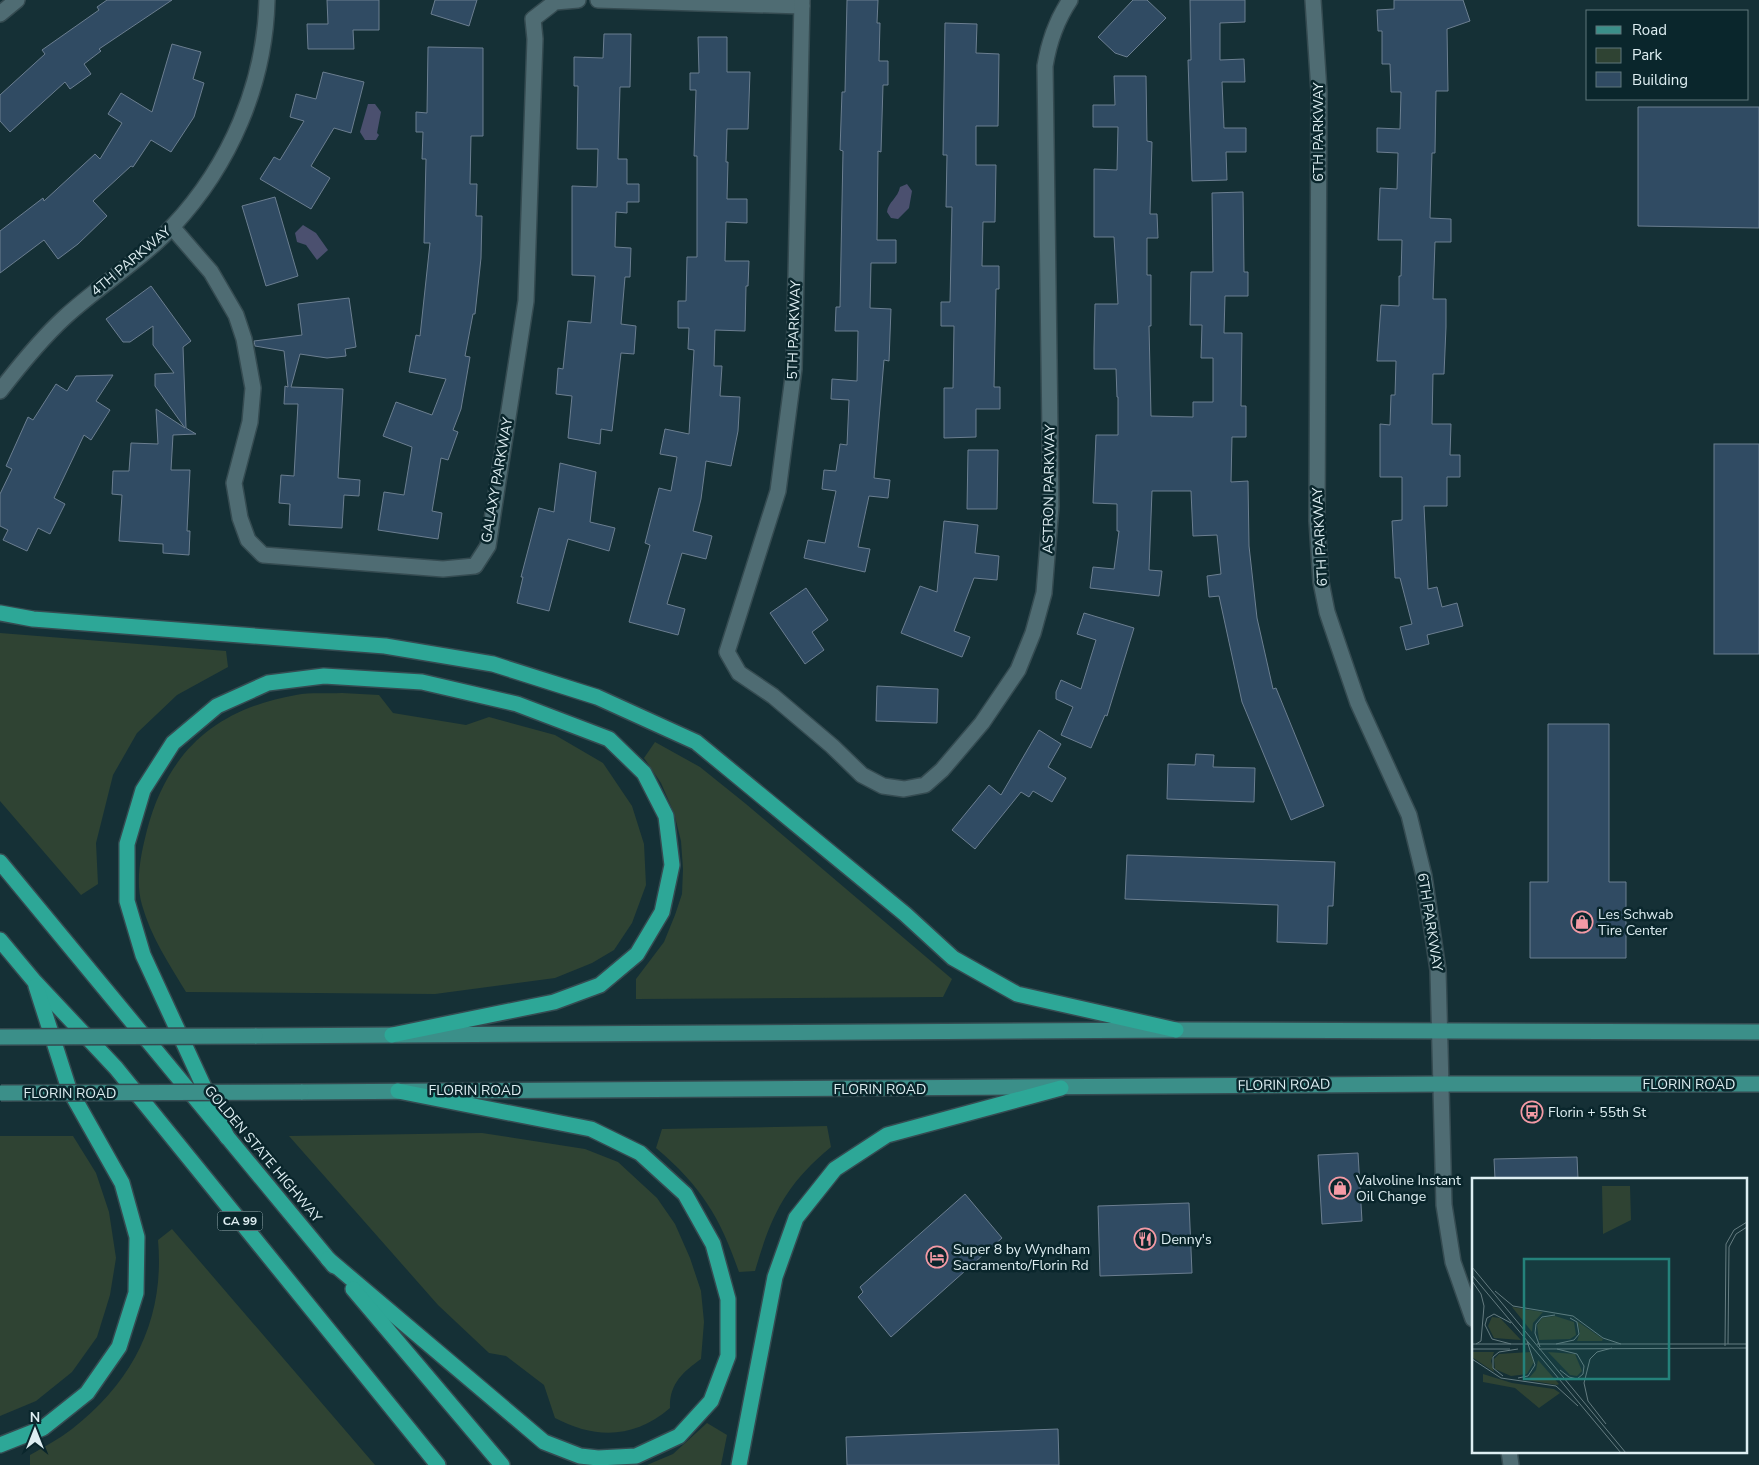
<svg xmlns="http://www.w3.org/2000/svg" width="1759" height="1465" font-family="'Nunito Sans',sans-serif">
<rect width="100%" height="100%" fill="#153036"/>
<g fill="#2f4333">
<polygon points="0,633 226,651 228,667 177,695 137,733 113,775 96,843 98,884 81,895 0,801"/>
<path d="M342,693L379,695L393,713L466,725L489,717L555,735L603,763L632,806L644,844L646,885L632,923L614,950L592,963L555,978L435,994L186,992C169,964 151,937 142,905C135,881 141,854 147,830C168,751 216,709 296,695C311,692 327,694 342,693Z"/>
<polygon points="655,742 700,767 746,804 952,979 943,997 636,999 636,979 664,942 675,915 682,894 683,869 681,841 674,813 661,783 644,758"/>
<path d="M827,1126L831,1147C785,1185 771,1216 755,1271L739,1272C720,1217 701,1186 656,1148L662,1129Z"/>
<path d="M482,1133L585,1149L618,1162L657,1198L675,1224L690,1258L701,1291L704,1322L701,1359C683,1372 669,1384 670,1408C634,1439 595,1439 555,1418L544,1385L506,1356L489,1353L438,1305L289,1136Z"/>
<polygon points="0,1136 73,1136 96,1173 109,1212 116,1258 110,1295 97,1337 72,1372 36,1401 0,1416"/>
<path d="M172,1229L375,1465H30V1455C44,1447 59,1439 72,1429C134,1381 165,1318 158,1240Z"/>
<polygon points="707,1423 727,1435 721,1465 647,1465 673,1454"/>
</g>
<g fill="#4b506f">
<polygon points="368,104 375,104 381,112 377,133 379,135 376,140 365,140 360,132"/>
<path d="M907,184L912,191L909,208L898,219L891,218L887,212C888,202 898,198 900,187Z"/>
<polygon points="303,225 316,233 328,250 317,260 306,245 297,242 295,233"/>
</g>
<g fill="#304b63" stroke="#6b7e90">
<polygon points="107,0 172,0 99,49 101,51 84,64 91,74 70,89 65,82 10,132 0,121 0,95 45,54 42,50 99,10 97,7"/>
<polygon points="327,0 379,0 379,30 353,30 354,49 308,49 307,24 328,24"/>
<polygon points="435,0 477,0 469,26 431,14"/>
<polygon points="847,0 878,0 877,23 880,23 879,61 888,61 888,85 883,85 881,152 878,151 877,240 896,240 896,263 871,263 870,308 891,309 889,361 884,360 874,478 890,480 888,498 869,496 858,547 870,549 865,572 804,558 808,540 825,543 836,491 822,489 824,470 836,471 840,444 847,445 849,400 831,399 832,379 857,381 858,331 835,331 836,307 840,307 843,151 840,150 842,92 845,92"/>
<polygon points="1133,0 1147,0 1166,18 1127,57 1115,53 1098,37"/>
<polygon points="1190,0 1245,0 1245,22 1220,23 1220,60 1244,59 1245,82 1222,82 1224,128 1246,128 1246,152 1226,152 1227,180 1192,181 1188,60 1191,60"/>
<polygon points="1394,0 1463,0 1470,21 1447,29 1448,91 1436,91 1435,153 1432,153 1430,218 1451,219 1451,242 1435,242 1433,299 1446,299 1446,327 1444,374 1433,374 1432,424 1451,424 1450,455 1460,455 1460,477 1447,477 1447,506 1424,506 1428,589 1437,587 1442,607 1457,603 1463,626 1427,635 1429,644 1406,650 1400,627 1412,624 1400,578 1395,578 1392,521 1402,520 1402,477 1380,477 1380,424 1390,425 1391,395 1395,395 1396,361 1377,361 1381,305 1399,306 1399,276 1401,276 1402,240 1378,240 1380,188 1397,189 1398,153 1377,152 1377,128 1400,129 1401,92 1391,92 1390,64 1382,64 1382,31 1378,31 1377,10 1394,9"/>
<polygon points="945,23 977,24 976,53 999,54 998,126 976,126 976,165 996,165 995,222 983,222 982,266 999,266 999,289 996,289 994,387 1000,387 1000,409 976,409 976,437 944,438 944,388 953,388 954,326 941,326 941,302 950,302 952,207 946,207 947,155 943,155"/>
<polygon points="604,34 631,34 630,87 620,87 618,159 627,159 627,184 639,184 639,202 627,202 627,213 616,212 615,247 631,248 630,277 625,277 621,324 636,326 634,354 621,353 612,431 601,429 600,444 568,438 572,396 556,394 558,368 563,369 568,321 591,323 595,276 572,275 572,186 597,187 598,149 577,149 578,86 574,86 574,57 603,58"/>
<polygon points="698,37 727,37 727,72 750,72 748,129 727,129 726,162 728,162 727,199 747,199 747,223 726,222 725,261 749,261 748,286 746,286 745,331 715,330 714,366 722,366 720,396 740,397 738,431 731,466 706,461 701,499 693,531 712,536 706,559 682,553 667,604 685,609 678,635 629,622 650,545 645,543 659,488 671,491 677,457 660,454 665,429 689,434 694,350 688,349 689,328 678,328 678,301 686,301 687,257 697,257 697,156 694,156 696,90 690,90 690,73 699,73"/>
<polygon points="172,44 201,52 193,79 204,83 194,117 171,152 151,140 133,167 131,166 93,201 107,216 78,244 58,259 44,240 0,273 0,231 43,198 44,201 95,154 100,159 122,123 108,114 121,93 152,112"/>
<polygon points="428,47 483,48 483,136 471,136 470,184 477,184 476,216 482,216 481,258 475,314 473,314 465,356 470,357 461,409 453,430 458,432 448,460 441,458 432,511 442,513 438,539 378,530 384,492 404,495 412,447 383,436 396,402 432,415 446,379 409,372 416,335 420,336 430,243 424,243 426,159 422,159 423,132 416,132 416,112 427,113"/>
<polygon points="323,72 364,82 351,133 334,128 311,166 330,178 311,209 260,179 274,157 280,160 304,121 290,117 296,94 316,99"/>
<polygon points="1114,76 1146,76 1147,141 1152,142 1150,214 1157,214 1158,238 1147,238 1147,275 1151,275 1151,326 1149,326 1151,416 1193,417 1193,402 1213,402 1213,358 1201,358 1202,325 1190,325 1191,272 1213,272 1212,193 1243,192 1244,272 1248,272 1248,296 1225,296 1224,333 1242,333 1241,406 1246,406 1246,437 1232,437 1231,482 1248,481 1249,546 1257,618 1273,689 1276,688 1324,806 1291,820 1242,702 1219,596 1209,597 1207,576 1221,574 1217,535 1193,536 1191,491 1152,491 1149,570 1162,571 1159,596 1090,588 1093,567 1114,569 1119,531 1117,531 1117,504 1093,503 1096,435 1118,435 1118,397 1117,397 1116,369 1094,369 1094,348 1095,304 1118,304 1114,237 1094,237 1094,169 1117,170 1118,127 1093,127 1093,105 1115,105"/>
<polygon points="1638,107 1759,107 1759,228 1638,226"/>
<polygon points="275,197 298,276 266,286 242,206"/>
<polygon points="151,286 191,341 183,347 186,428 196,434 173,435 171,470 190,470 187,531 190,531 189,555 163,553 163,544 119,541 122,495 112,494 113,471 129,471 131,443 158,444 156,409 185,428 155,386 155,374 174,373 153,345 153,326 130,342 123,342 106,319"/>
<polygon points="349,298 356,347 345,349 346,356 327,358 300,354 291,387 343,389 338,478 360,480 359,496 344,495 342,528 289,525 290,504 279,503 281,475 294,476 298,404 284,404 285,386 288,387 284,351 255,346 254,341 302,335 298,304"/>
<polygon points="113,375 96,401 110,410 91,440 84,435 54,498 65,504 50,534 38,528 27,551 3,540 8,530 0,526 0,494 12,469 6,466 28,417 33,420 56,384 67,391 76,376"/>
<rect x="1714" y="444" width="45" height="210"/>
<polygon points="968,450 998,450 997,509 967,509"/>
<polygon points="560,463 596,472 590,522 615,528 609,551 568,539 549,611 517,603 523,577 521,577 539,508 554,512"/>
<polygon points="944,521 978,525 975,553 999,556 997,580 974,578 954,631 970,637 962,657 901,633 920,586 937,592"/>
<polygon points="806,588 828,620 812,632 824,650 805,664 770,613"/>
<polygon points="1084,613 1134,628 1107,716 1105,715 1091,748 1061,735 1073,707 1056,699 1056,692 1061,680 1081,689 1096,640 1077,634"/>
<polygon points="877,686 938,689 937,723 876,721"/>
<polygon points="1548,724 1609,724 1609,882 1626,882 1626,958 1530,958 1530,882 1548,882"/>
<polygon points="1039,730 1061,744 1048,767 1066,778 1052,802 1033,791 1029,797 1021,792 975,849 952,830 989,785 1001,795"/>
<polygon points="1196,754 1214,755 1213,767 1255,768 1254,802 1167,799 1168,764 1195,765"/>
<polygon points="1127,855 1335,862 1333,906 1328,906 1327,944 1277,942 1278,905 1125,899"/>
<polygon points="1358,1153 1362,1221 1322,1224 1318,1155"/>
<polygon points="1577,1157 1578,1179 1495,1179 1494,1159"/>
<polygon points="965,1194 1002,1238 891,1337 858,1297 863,1292 860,1287"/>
<polygon points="1189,1203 1192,1273 1100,1276 1098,1206"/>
<polygon points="1058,1429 1059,1465 847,1465 846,1437"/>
</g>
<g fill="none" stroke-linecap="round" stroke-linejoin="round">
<g stroke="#354b51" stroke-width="18">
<g id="minor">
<polyline points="598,0 802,6"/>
<path d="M802,0L794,369L778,491L727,652L739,673L773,696L832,746L862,775L883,786L904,789L925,785L942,770L982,723L1018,670L1033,633L1044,593L1051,506L1045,66C1049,41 1056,21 1070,0"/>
<polyline points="1313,0 1319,91 1317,521 1321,582 1327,612 1358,703 1409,815 1424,876 1438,970 1444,1205 1453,1262 1473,1319"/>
<polyline points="0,14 17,0"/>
<polyline points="172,227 211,272 236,315 244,339 253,388 250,422 234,483 240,518 248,540 263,555 443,569 475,566 488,546 526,301 535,39 533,19 555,2 578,0"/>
<path d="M0,391C20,365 41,339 65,317C100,285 141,260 173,226C230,165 265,84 267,0"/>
<polyline points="1509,1451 1511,1465"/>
</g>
</g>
<g stroke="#354b51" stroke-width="18">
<g id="major">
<polyline points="255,1036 1176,1030 1759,1032"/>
<polyline points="301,1092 1441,1084 1759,1084"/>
</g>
</g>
<g stroke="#354b51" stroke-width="18">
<g id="highway">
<polyline points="0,613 33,619 385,646 493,664 597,697 696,742 905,914 953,958 1017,994 1176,1030"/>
<polyline points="0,862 334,1266"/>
<polyline points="0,940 35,982 116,1068 438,1465"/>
<polyline points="227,1137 143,955 127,901 127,844 143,790 173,743 217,706 268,683 324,676 422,682 517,704 609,739 644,773 666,816 672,865 662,912 637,954 600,985 554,1002 392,1035"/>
<polyline points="328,1259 544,1442 580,1456 598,1458 636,1456 679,1436 711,1401 728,1356 728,1299 713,1244 685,1194 640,1153 591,1129 398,1091"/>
<polyline points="353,1289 502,1465"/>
<polyline points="0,1445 43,1428 87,1393 119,1347 136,1293 137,1237 122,1183 69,1089 36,986"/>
<polyline points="739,1465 775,1277 796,1218 835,1169 887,1135 1061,1088"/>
</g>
</g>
<use href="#minor" stroke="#4f6c73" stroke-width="15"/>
<use href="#major" stroke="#3b8f89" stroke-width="15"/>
<use href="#highway" stroke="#2da797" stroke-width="15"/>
<g stroke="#354b51" stroke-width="18" stroke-linecap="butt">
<g id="major-bridge">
<polyline points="0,1037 255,1036"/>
<polyline points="1,1093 301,1092"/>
</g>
</g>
<use href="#major-bridge" stroke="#3b8f89" stroke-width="15"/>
</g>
<defs>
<g id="shop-ring" transform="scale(1.125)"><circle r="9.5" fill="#0a262c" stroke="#f49aa5" stroke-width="1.5"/><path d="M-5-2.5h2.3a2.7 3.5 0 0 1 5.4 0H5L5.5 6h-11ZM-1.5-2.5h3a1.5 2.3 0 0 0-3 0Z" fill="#f49aa5"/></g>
<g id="bus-ring" transform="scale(1.125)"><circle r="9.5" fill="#0a262c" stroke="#f49aa5" stroke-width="1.5"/><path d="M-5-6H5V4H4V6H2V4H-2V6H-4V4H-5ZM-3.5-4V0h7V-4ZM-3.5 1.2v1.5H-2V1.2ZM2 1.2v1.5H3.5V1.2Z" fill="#f49aa5"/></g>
<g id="restaurant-ring" transform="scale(1.125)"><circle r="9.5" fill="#0a262c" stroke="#f49aa5" stroke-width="1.5"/><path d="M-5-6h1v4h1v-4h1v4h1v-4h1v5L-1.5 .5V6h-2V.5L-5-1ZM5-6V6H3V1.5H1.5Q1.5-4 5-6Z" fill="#f49aa5"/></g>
<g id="hotel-ring" transform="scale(1.125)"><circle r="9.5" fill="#0a262c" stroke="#f49aa5" stroke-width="1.5"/><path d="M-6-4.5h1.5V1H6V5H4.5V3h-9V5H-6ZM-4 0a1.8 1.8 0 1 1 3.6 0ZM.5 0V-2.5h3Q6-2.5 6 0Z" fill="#f49aa5"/></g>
</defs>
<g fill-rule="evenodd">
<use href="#shop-ring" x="1582" y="922"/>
<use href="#bus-ring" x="1532" y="1112"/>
<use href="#shop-ring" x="1340" y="1188"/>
<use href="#restaurant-ring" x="1145" y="1239"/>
<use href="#hotel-ring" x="937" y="1257"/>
</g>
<g text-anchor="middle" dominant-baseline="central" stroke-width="5" stroke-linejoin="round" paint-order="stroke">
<rect fill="#0a262c" stroke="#9eb2b7" stroke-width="1" x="217.5" y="1211.5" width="45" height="19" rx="4"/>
<g font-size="12" font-weight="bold" fill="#deeef2">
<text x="240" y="1221">CA 99</text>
</g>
<g font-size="14" fill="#deeef2" stroke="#0a262c">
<text transform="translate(1318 132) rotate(-90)">6TH PARKWAY</text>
<text transform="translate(131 261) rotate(-40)">4TH PARKWAY</text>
<text transform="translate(794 330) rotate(-88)">5TH PARKWAY</text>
<text transform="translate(497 480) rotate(-80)">GALAXY PARKWAY</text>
<text transform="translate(1049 489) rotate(-89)">ASTRON PARKWAY</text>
<text transform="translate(1320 537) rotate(-93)">6TH PARKWAY</text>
<text transform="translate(1430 922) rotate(81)">6TH PARKWAY</text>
<text x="1689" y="1084">FLORIN ROAD</text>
<text transform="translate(1284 1085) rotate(-1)">FLORIN ROAD</text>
<text x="880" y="1089">FLORIN ROAD</text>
<text x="475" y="1090">FLORIN ROAD</text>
<text x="70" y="1093">FLORIN ROAD</text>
<text transform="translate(263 1154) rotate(50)">GOLDEN STATE HIGHWAY</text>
</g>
<g font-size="14" fill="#deeef2" stroke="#0a262c" text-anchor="start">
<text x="1598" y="914">Les Schwab<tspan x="1598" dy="16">Tire Center</tspan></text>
<text x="1548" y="1112">Florin + 55th St</text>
<text x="1356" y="1180">Valvoline Instant<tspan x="1356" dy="16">Oil Change</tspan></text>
<text x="1161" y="1239">Denny's</text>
<text x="953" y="1249">Super 8 by Wyndham<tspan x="953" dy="16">Sacramento/Florin Rd</tspan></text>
</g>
</g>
<g transform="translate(1472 1178)">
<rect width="275" height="275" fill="#153036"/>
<path d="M130,8H158L159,42L131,56ZM40,129L71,134L61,145L60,154ZM83,138L102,144L104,157L98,161L67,162L65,147L70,140ZM20,139L28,140L49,162L22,160L16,148ZM105,143L131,161L130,163H105L108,154ZM0,174H22L19,183L22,194L0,179ZM58,174L62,184L55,196L39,198L23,191L22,181L27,176ZM76,174L103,176L110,193L105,198L98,197ZM66,182L87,206L85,207L55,202L64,192ZM11,196L40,205L82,211L88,215L67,230L43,210L11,204Z" fill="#2f4333"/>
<path fill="none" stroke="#657c81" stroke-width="1" d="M0,89L154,275M0,97L149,275M0,103L9,116L12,128L9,163L4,166M23,113L41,128L101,138L131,160L149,166M0,166H58M39,166L20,161L13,147L15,140L22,136L39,145M65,166H275M84,166L102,162L107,156L105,144L98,140M256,166L257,69L264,56L275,49M253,168L254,66L262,52L275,44M68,169L63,155L64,146L70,139L83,137M0,171H38M67,171L275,170M85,171L105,176L112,188L111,196L105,201L97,199L88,192M0,181L29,200L84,208L106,228M31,198L21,190V179L27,174L46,171M46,200L56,198L63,187L55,163M134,246L116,223L112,205L118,181L125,174L140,170"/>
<path fill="#24827b" fill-opacity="0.15" stroke="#24827b" stroke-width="2.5" d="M52,81H197V201H52Z"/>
<rect width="275" height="275" fill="none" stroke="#deeef2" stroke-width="2.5"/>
</g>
<rect x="1586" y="10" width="162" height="90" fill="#0a262c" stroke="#5f767b"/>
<rect x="1596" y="26" width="25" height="8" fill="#3b8f89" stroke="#5f767b"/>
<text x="1632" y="35" font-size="15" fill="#deeef2">Road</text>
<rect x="1596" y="48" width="25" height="15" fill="#2f4333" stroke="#5f767b"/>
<text x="1632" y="60" font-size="15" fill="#deeef2">Park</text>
<rect x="1596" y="72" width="25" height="15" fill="#304b63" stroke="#5f767b"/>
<text x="1632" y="85" font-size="15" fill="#deeef2">Building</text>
<g transform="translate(35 1430)" stroke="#0a262c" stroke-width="4" paint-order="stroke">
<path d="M0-4L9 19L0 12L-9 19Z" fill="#deeef2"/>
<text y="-8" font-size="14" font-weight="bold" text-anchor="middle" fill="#deeef2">N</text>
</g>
</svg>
